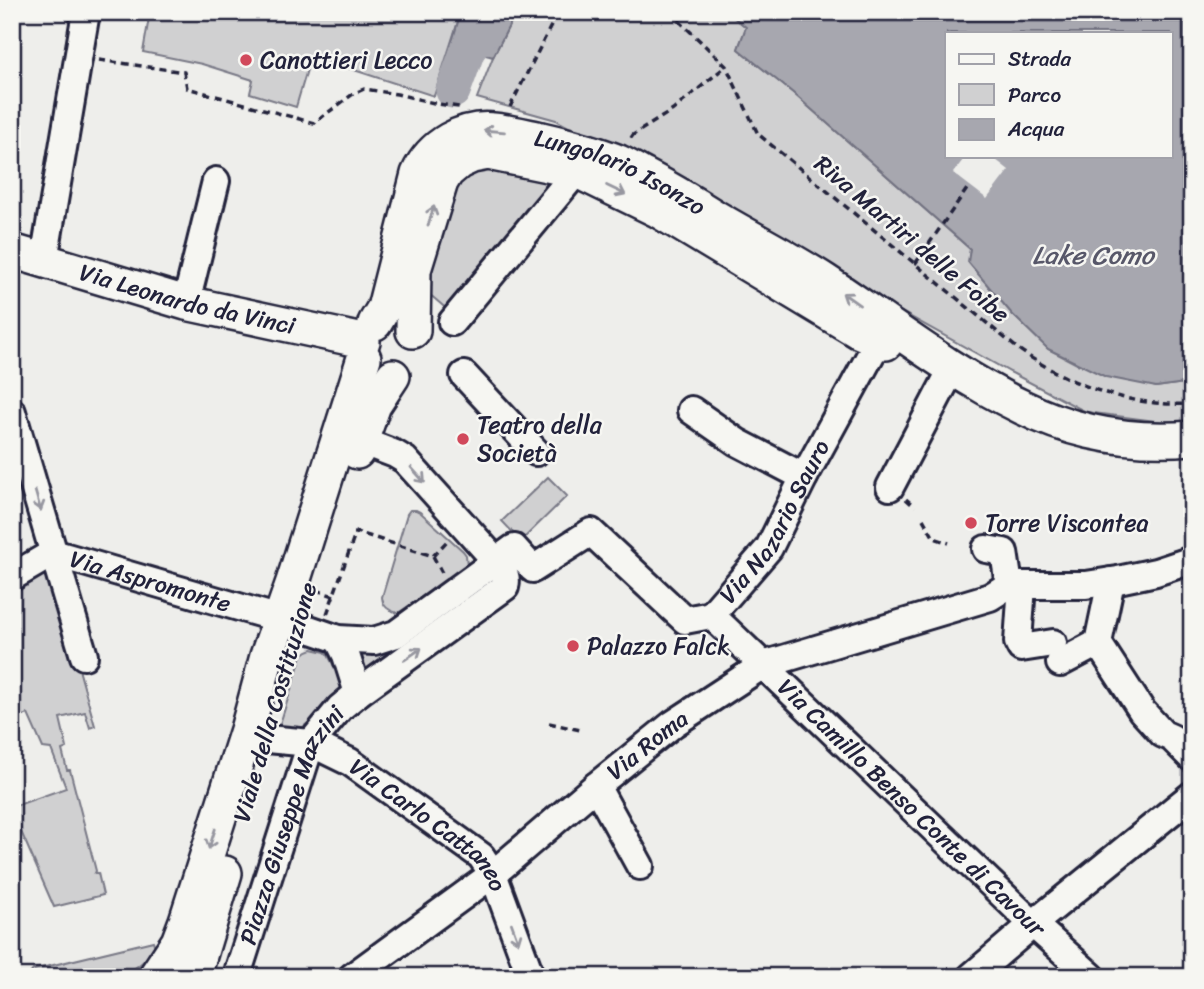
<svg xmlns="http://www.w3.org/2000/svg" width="1204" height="989" font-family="Sriracha,sans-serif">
<rect width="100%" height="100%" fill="#eeeeeb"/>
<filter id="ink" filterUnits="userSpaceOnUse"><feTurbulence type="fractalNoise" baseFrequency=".0143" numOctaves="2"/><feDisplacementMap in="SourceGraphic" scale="14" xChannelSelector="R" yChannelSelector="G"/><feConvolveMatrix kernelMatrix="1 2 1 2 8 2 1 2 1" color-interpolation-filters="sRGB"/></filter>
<g filter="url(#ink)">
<g fill="#d0d0d1" stroke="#797986" stroke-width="2">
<polygon points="150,12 461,12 434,96 311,56 296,107 250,93 253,80 202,64 143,52"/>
<polygon points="516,12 727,12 746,27 738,49 793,93 970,249 969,263 1012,314 1048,349 1077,364 1156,387 1192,382 1192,422 1171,423 1086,412 1010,372 556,120 477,98 493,57"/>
<polygon points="476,164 559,178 449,311 421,287 451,188"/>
<polygon points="548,477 567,496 521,541 502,521"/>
<path d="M410,510H416L420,512L463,551L466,555L467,566L462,570L398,613C388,610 383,607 382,597L407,514Z"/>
<polygon points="46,571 52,574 95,726 90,728 85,712 60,718 67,748 62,750 67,770 70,770 96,871 95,873 98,873 103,895 54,907 12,811 12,807 66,788 51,749 43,748 28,714 12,721 12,589"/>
<polygon points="399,646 402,652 364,680 360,647"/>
<path d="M312,649L325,652L328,655C335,669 346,683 339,698L293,735L280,729V724L302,655L307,651Z"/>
<path d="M153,941L155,947C149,957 138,968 127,972C103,981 55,977 28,977L33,970Z"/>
</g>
<g fill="#a7a7af" stroke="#727281" stroke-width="2" fill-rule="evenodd">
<polygon points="461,12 516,12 493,57 451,45"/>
<path d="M727,12H1192V382L1156,387L1106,377L1048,349L1012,314L968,262L970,249L793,93L738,49L746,27ZM947,33H1171V156H947Z"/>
</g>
<polygon fill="#eeeeeb" points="966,156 991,156 1009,170 987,199 953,173"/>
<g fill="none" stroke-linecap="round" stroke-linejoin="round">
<polyline stroke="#a7a7af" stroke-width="35" points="453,91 468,50 496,12"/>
<g stroke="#22223b" stroke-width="32">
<g id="minor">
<polyline points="44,260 86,12"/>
<polyline points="186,303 216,181"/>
<polyline points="452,322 577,171"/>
<polyline points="464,375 536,452"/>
<polyline points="691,410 737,442 804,477"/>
<polyline points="12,412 84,656"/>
<polyline points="890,487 952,369"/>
<polyline points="986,549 1004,552 1009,585"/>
<path id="s1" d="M12,577L53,553L280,619L338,639L374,641L396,634L514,548L533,569L591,532L685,620L711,615"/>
<polyline points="1111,581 1098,643 1142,711 1163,734 1172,738 1192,758"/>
<polyline points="1022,585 1018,642 1021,648 1053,643"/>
<path id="s2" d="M711,615L1033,924L1092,977"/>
<path id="s3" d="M711,615L769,548L804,477L887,325"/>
<polyline points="338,639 346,655 358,693"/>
<polyline points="1060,663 1098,643"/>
<path id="s4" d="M267,739L311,743L350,762L481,856L493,874L531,977"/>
<polyline points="596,786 640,866"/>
<path id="s5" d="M239,969L311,743L340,708L358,693L505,587C508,576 503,571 497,562L405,460L395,454L361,441"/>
<path id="s6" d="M352,977L493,874L596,786L673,724L763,665L990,597L1009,585H1086L1118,580L1156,572L1192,560"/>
<polyline points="971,977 1033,924 1192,795"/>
</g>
</g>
<g stroke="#22223b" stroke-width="38">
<g id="major">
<path id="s7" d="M12,251L186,303L363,341"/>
<path id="s8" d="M375,323L384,308L418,174C431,145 463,126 495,130C511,132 527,136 542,139C568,145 594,152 619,162C628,166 637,172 647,177C670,189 693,203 715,217C752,239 790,258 825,281C890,324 951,373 1022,407C1074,433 1133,443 1192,438"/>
<polyline points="413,331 414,270 441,182 447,172 459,162 472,156 488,153 577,171 659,211 858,331 886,343"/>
<polyline points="357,452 374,405 393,376"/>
<polyline points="155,977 178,942 186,921 247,730 267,656 293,582 364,358"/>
<polyline points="188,977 198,962 225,873"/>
</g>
</g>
<g stroke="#22223b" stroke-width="3.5" stroke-dasharray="7 5" stroke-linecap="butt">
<path d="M670,12L726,66L758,134L1017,348C1068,385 1128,407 1192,404"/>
<polyline points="99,60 184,72 187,88 314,123 353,94 364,89 397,94 438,104 459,107"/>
<polyline points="510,107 558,12"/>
<polyline points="631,138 633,135 673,110 726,66"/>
<polyline points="915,264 969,186"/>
<polyline points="906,499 915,507"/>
<polyline points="923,519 934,538 949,543"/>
<polyline points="433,556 442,573"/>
<polyline points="316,590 334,596"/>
<polyline points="327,614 356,532 433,556 447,541"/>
<polyline points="549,723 580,730"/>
</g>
<use href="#minor" stroke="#f6f6f2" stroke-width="26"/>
<use href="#major" stroke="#f6f6f2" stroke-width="33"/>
</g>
<defs><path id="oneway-shaft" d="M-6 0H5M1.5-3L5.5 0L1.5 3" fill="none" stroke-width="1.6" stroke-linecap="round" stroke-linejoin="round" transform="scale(1.75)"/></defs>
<g stroke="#9797a0">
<use href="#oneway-shaft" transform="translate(494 131) rotate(-175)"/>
<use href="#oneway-shaft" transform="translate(616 190) rotate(26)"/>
<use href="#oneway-shaft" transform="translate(431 216) rotate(-73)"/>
<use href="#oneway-shaft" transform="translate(851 299) rotate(-145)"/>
<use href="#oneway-shaft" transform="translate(418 475) rotate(48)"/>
<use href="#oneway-shaft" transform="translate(38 501) rotate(74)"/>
<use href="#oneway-shaft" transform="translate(413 654) rotate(-35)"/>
<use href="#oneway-shaft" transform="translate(212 839) rotate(108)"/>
<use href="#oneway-shaft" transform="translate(515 933) rotate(70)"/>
</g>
</g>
<g fill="#d1495b" stroke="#f6f6f2" stroke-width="2.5">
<circle cx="246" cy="60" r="7"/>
<circle cx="463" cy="439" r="7"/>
<circle cx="971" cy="523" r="7"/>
<circle cx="573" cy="646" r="7"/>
</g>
<g text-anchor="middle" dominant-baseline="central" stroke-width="5" stroke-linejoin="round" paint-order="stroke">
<g font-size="24" fill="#22223b" stroke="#f6f6f2" text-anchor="start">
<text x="260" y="60">Canottieri Lecco</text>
<text x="477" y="425">Teatro della<tspan x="477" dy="28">Società</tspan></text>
<text x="985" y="523">Torre Viscontea</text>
<text x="587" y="646">Palazzo Falck</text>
</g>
<g font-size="24" fill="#22223b" stroke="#f6f6f2">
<text stroke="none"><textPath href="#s8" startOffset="383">Lungolario Isonzo</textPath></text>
<text transform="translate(912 239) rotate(40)">Riva Martiri delle Foibe</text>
<text stroke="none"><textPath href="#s7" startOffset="182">Via Leonardo da Vinci</textPath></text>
<text stroke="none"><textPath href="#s3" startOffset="114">Via Nazario Sauro</textPath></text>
<text stroke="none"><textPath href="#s1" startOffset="149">Via Aspromonte</textPath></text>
<text transform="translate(275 702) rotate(-74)">Viale della Costituzione</text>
<text stroke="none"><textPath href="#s6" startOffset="376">Via Roma</textPath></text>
<text stroke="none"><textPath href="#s2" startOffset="278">Via Camillo Benso Conte di Cavour</textPath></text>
<text stroke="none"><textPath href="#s5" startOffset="154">Piazza Giuseppe Mazzini</textPath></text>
<text stroke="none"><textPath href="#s4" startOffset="189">Via Carlo Cattaneo</textPath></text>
</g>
<g font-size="26" font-style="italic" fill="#575769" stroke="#f6f6f2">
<text x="1093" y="255">Lake Como</text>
</g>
</g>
<rect width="1204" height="989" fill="none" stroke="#f6f6f2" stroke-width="42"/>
<rect x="21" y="21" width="1162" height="947" fill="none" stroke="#22223b" stroke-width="2.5" filter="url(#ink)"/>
<rect x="945" y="32" width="228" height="126" fill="#f6f6f2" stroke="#a1a1a9" stroke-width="2"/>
<rect x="959" y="54" width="35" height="10" fill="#f6f6f2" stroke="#a1a1a9" stroke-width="2"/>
<text x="1008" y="66" font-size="21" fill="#22223b">Strada</text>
<rect x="959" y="84" width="35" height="21" fill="#d0d0d1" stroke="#a1a1a9" stroke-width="2"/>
<text x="1008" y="102" font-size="21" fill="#22223b">Parco</text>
<rect x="959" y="119" width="35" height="21" fill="#a7a7af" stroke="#a1a1a9" stroke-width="2"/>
<text x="1008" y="136" font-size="21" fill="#22223b">Acqua</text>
</svg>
